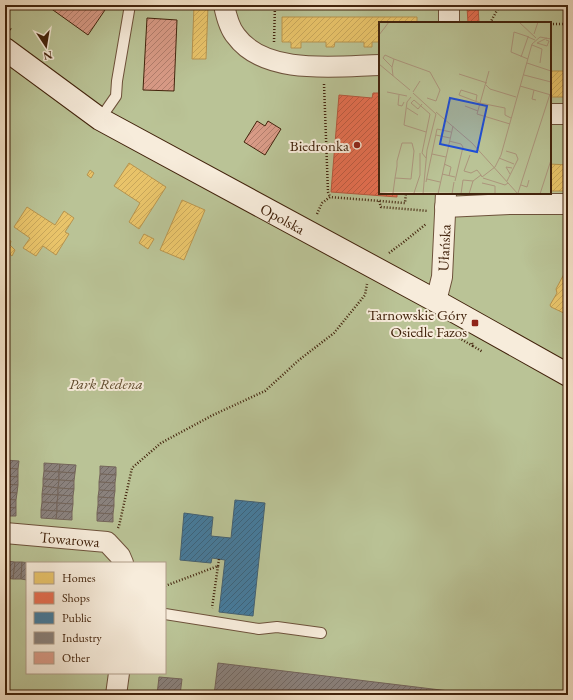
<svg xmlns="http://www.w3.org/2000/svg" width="573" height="700" font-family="'EB Garamond',serif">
<defs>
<pattern id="homes-hatch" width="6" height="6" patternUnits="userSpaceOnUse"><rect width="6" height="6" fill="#e9c46a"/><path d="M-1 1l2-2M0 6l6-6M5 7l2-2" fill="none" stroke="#c9a85b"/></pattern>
<pattern id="shops-hatch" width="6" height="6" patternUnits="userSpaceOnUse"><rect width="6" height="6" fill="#e76f51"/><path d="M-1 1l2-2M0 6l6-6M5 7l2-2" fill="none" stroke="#bd5b42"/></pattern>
<pattern id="public-hatch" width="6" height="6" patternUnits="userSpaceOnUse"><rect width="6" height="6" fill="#457b9d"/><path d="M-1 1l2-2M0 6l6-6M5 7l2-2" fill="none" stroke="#3b647e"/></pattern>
<pattern id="industry-hatch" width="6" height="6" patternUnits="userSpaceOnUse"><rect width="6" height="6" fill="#8a817c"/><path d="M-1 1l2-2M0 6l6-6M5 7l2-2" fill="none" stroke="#726964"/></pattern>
<pattern id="building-hatch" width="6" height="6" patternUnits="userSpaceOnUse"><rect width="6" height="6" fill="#d99b87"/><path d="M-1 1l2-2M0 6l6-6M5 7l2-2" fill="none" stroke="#b27e6d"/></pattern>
</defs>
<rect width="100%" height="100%" fill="#f3e1c7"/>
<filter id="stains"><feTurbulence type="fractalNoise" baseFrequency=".005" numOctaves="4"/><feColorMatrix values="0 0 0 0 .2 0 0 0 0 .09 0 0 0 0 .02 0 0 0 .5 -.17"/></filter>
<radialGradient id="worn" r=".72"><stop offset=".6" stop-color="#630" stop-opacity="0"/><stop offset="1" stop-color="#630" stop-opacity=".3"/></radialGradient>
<path fill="#bac396" stroke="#7e7351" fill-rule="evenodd" d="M5,5H568V695H5ZM380,23H550V193H380ZM27,563H165V673H27Z"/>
<g fill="url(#homes-hatch)" stroke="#b7944e">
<polygon points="194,5 208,6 206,59 192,59"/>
<polygon points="282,17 417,17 417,23 380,23 380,42 372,42 372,47 364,47 364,42 335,42 334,47 326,47 326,42 301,42 301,48 291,48 291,42 282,42"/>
<polygon points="550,71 568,71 568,97 551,97 551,103"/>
<polygon points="129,163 166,187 139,229 129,222 140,203 114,186"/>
<polygon points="550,164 568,165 568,191 551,191 551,196 543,196 543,193 550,193"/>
<polygon points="90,170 94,173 91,178 87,175"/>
<polygon points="182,200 205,210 184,260 160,250"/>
<polygon points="27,207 55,225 64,211 74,218 65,232 69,234 56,255 43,246 36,256 23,248 30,238 14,227"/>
<polygon points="144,234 154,239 148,249 139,243"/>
<polygon points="5,238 11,241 10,245 15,250 12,256 5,250"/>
<polygon points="564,274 568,276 568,315 551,307 550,305 557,293 556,289"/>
</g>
<g fill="url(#shops-hatch)" stroke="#b6583c">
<polygon points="478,6 479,23 468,23 467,7"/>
<polygon points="373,93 380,93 380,193 397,193 397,197 331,192 339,95 372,98"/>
</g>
<polygon fill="url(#public-hatch)" stroke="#446172" points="235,500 265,503 253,616 219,612 225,560 212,558 211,563 180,560 184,513 213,517 211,536 231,538"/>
<g fill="url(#industry-hatch)" stroke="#74655a">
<polygon points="5,460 19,461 18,469 5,468"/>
<polygon points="44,463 60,464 59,472 44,471"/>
<polygon points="60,464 76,465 75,473 59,472"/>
<polygon points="100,466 116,467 116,475 100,474"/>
<polygon points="5,468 18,469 18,477 5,476"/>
<polygon points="44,471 59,472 59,480 43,479"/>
<polygon points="59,472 75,473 74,481 59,480"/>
<polygon points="100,474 116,475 115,483 99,482"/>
<polygon points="5,476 18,477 18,485 5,484"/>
<polygon points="43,479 59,480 58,488 43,486"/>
<polygon points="59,480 74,481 74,489 58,488"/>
<polygon points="99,482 115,483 115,491 99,490"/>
<polygon points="5,484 18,485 17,493 5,492"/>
<polygon points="43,486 58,488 58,495 42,494"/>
<polygon points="58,488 74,489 73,496 58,495"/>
<polygon points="99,490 115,491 114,498 98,497"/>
<polygon points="5,492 17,493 16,500 5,499"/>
<polygon points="42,494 58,495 57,503 42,502"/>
<polygon points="58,495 73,496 73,504 57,503"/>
<polygon points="98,497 114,498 114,506 98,505"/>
<polygon points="5,499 16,500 16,508 5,507"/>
<polygon points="42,502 57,503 57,511 41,510"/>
<polygon points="57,503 73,504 72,512 57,511"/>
<polygon points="98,505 114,506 113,514 97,513"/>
<polygon points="5,507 16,508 16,516 5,516"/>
<polygon points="41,510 57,511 56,519 41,518"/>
<polygon points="57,511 72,512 72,520 56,519"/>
<polygon points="97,513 113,514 113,522 97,521"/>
<polygon points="7,561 15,562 13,579 6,578"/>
<polygon points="15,562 22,562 21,579 13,579"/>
<polygon points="22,562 30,563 27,563 27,580 21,579"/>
<polygon points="218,663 482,695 214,695"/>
<polygon points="159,677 182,679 180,695 157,695"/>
</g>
<g fill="url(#building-hatch)" stroke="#42230c">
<polygon points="46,5 104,5 107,7 88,35"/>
<polygon points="147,18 177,20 174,91 143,90"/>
<polygon points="257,121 265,126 268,121 281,129 265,155 244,142"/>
</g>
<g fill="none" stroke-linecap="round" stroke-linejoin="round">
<g stroke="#6e523b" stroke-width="12">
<g id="lane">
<polyline points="100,119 116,96 117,81 130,5"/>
<polyline points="165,614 259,629 277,627 321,633"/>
</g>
</g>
<g stroke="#6e523b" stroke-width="22">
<g id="street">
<path d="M224,5C226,15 229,28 236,36C265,76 337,66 380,65"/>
<polyline points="449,23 449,5"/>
<polyline points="550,114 568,114"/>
<polyline points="445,207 510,204 568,204"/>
<path id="s1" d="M436,301L442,277L446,193"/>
<path id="s2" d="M5,533L107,542L120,556L123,563"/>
<polyline points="116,695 119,673"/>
</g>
</g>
<g stroke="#42230c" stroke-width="24">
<g id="secondary">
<path id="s3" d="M5,49L100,119L436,301L568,375"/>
</g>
</g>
<g stroke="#42230c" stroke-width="2.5" stroke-dasharray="1 2" stroke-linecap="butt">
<polyline points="490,23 500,5"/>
<polyline points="550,24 568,24"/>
<polyline points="5,26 12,30"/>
<polyline points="274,42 275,5"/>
<polyline points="324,84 328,192 330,197"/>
<polyline points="379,201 381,207 428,211"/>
<polyline points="317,214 322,203 330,197 405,203 406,193"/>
<polyline points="389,253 405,241 426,224"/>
<polyline points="459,338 473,346"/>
<polyline points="472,343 473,346 483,352"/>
<polyline points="118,528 119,526 132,468 161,443 213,415 265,391 299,360 334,333 365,295 367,284"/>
<polyline points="218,566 219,559"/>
<polyline points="165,586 218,566 212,608"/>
</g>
<use href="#lane" stroke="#f7ecdb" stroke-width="10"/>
<use href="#street" stroke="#f7ecdb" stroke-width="20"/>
<use href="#secondary" stroke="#f7ecdb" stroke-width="22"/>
</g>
<g fill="#8f2418" stroke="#f7ecdb" stroke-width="1.5">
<circle cx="357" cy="145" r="4"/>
<rect x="471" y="319" width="8" height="8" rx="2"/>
</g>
<g text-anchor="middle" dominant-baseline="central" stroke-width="4" stroke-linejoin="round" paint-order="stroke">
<g font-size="15" fill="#42230c" stroke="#f7ecdb" text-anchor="end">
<text x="349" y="145">Biedronka</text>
<text x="467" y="314">Tarnowskie Góry<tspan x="467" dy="17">Osiedle Fazos</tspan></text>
</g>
<g font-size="15" fill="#42230c" stroke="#f7ecdb">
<text stroke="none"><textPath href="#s3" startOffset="326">Opolska</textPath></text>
<text stroke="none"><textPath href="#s1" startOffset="54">Ułańska</textPath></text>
<text stroke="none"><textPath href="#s2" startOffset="65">Towarowa</textPath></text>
</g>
<g font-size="15" font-style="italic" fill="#604b2e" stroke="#f7ecdb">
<text x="106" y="383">Park Redena</text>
</g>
</g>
<g transform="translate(379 22)">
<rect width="172" height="172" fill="#f3e1c7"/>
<path d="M0,0H172V172L0,170Z" fill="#bac396"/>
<path fill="none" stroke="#ac957c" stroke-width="1" d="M140,0L157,16M155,12L159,0M0,13L10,0M167,18L170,19L168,24L158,21L168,16M153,23L163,27L161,41M142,35L149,15L156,18M15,37L51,50L61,68L57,79L48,76M149,37L132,30L135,10L150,15M148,41L172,49M0,42L31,68M13,45L15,37L6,33L4,36L13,45L14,54M110,49L98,92L131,102M80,52L108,61M145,53L172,60M107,63L111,67L137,75M141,64L172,73M155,68L153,77L157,78M8,70L28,74M34,70L41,59M34,71L57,92L48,128L44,172M20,73L19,83L23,84L25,80M32,75L28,80L25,103L47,110M97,79L98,73L82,68L80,73L101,81L126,86V93L132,96M32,81L35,78L51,92L43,131L47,136M32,81L39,87L43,82M86,84L99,89M28,86L39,93M57,90L93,121L139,172M57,113L71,116M70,119L82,122L84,125L76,159M127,129L137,132L139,137L128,159M53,132L67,135M91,133L85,149L92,151L98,148L102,153M120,136L135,142M65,142L72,145L70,154M63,152L76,155M131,152L127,145L133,146M104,156L126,163L129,161M48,157L61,160M47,160L58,107L72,110M103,161L116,164V172M142,163L148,165L150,158M0,171L18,172M35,171L41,153V131M139,171L171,72M14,172V171L16,156L18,144V139L23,121H33L35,129L32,157L16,156M59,172L74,104M73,172L75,160M82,172L84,158L94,159M90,172L94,159L102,153L103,155L116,145L122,133L153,22L161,15L172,17M161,172L172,138"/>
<path fill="#1d4ed8" fill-opacity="0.15" stroke="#1d4ed8" stroke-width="2" d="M71,76L108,84L98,130L61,122Z"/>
<rect width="172" height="172" fill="none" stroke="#42230c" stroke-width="2"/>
</g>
<rect width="573" height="700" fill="none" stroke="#f3e1c7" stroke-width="20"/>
<rect x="6" y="6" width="561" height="688" fill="none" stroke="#42230c" stroke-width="2"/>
<rect x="10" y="10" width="553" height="680" fill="none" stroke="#42230c"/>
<rect x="26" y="562" width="140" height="112" fill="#f7ecdb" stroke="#af9c88"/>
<rect x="34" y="572" width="20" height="12" fill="#e9c46a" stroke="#af9c88"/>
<text x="62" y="582" font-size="12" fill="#42230c">Homes</text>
<rect x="34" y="592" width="20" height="12" fill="#e76f51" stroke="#af9c88"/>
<text x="62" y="602" font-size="12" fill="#42230c">Shops</text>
<rect x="34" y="612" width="20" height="12" fill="#457b9d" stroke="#af9c88"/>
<text x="62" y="622" font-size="12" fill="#42230c">Public</text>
<rect x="34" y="632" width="20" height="12" fill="#8a817c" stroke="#af9c88"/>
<text x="62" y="642" font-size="12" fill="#42230c">Industry</text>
<rect x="34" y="652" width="20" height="12" fill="#d99b87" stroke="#af9c88"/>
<text x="62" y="662" font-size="12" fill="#42230c">Other</text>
<g transform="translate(46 46) rotate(168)" stroke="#f7ecdb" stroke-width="3" paint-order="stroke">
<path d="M0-3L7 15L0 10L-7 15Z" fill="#42230c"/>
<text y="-6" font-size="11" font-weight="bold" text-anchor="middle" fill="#42230c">N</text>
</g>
<rect width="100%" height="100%" filter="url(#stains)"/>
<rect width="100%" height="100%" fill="url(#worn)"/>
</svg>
